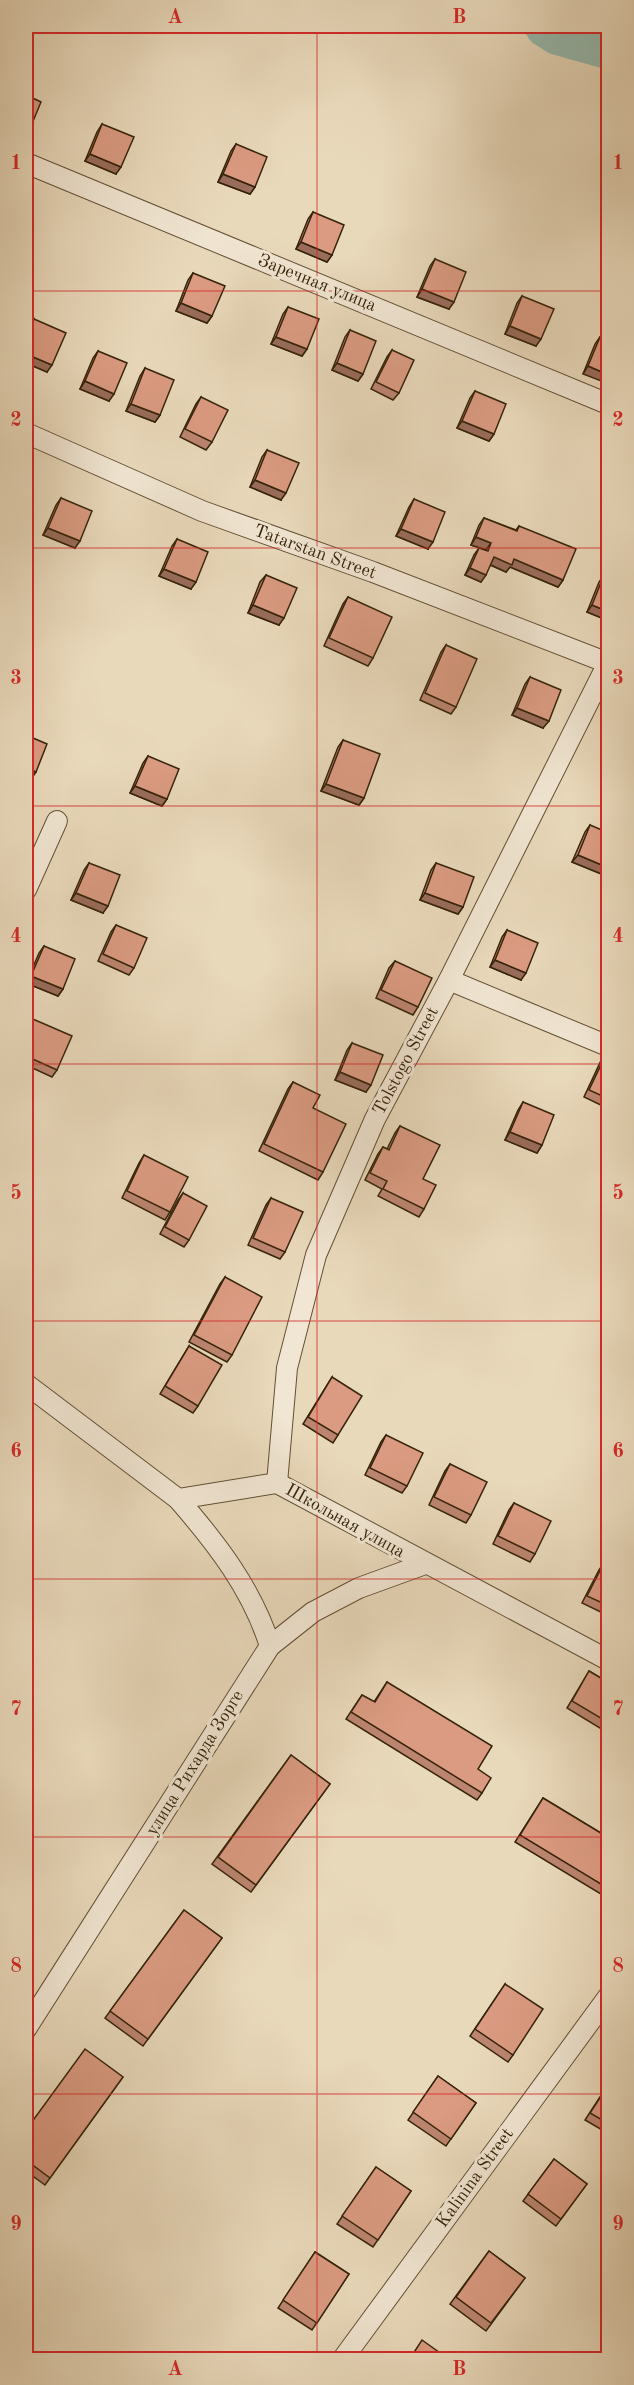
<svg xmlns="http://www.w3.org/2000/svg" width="634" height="2385" font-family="'Old Standard TT',serif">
<rect width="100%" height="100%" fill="#e9d9bb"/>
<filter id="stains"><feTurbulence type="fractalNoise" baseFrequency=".00333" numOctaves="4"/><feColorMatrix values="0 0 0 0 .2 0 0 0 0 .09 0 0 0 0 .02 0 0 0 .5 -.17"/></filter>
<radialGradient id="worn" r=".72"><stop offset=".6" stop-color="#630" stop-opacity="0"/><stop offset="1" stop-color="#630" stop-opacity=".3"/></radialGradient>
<polygon fill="#b5bf91" stroke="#76714e" stroke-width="1.5" points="515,26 608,26 608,68 538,41"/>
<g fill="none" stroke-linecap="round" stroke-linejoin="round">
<polyline stroke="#97baaf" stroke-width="44" points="547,26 558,33 608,47"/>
<g stroke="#635036" stroke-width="22">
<g id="minor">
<polyline points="26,163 608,404"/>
<polyline points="26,433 202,511 373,572 608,663"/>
<polyline points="26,890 57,821"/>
<polyline points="449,980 608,1046"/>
<polyline points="26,1384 178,1499 277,1483 608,1660"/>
<polyline points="277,1483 287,1368 316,1255 375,1119 449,980 608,663"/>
<path d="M178,1499C217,1544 252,1589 270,1646"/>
<polyline points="26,2029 270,1646 313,1612 359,1588 425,1564"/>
<polyline points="342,2360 608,1997"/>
</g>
</g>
<use href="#minor" stroke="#f1e6d3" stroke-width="20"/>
</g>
<g fill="#bc8570" stroke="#36230a" stroke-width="1.5">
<polygon points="102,124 116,174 85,161 97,132"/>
<polygon points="236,144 255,187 250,194 218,182 231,151"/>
<polygon points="313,212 332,255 327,262 296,249 308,219"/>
<polygon points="435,259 449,309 417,297 430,266"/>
<polygon points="193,273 212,316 207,323 176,311 188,280"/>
<polygon points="522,296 536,346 505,334 517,303"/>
<polygon points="288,307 307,349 302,356 271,344 283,314"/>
<polygon points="34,319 47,372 26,363 26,334 29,326"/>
<polygon points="350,330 363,374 358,381 332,370 345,337"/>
<polygon points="600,337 609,340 583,374 595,344"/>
<polygon points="392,350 399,393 393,400 371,389 387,357"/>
<polygon points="98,351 109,401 80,389 93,358"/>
<polygon points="145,368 160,415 155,422 126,411 140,376"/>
<polygon points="475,391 494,434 489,441 457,428 470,398"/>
<polygon points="201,397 212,442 206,450 180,437 196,404"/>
<polygon points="267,450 281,500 250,487 262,457"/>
<polygon points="61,498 75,548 43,535 56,505"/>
<polygon points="414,499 428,549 396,536 409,507"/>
<polygon points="484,518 516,530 519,526 563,580 558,587 510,567 506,572 490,565 481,582 465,575 474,555 479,548 481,548 471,545 479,525"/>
<polygon points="177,539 191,589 159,576 172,546"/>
<polygon points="266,575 279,625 248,613 260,582"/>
<polygon points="604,575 609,621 587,612 599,582"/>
<polygon points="348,597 373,658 368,666 324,646 343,604"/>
<polygon points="446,645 456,707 451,714 420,700 441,652"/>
<polygon points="530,677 543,728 512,715 525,684"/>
<polygon points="343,740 364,798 359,805 321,791 338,747"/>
<polygon points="148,756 167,799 162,806 130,793 143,763"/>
<polygon points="590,825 609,868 604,875 572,862 585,832"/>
<polygon points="89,863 103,913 71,900 84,870"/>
<polygon points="436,863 463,907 458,914 420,900 431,870"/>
<polygon points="116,925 134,968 129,975 98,961 111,932"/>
<polygon points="507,930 521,980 490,967 502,937"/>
<polygon points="44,946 63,989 58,996 26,983 39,953"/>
<polygon points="395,961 418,1007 413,1015 376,998 389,968"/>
<polygon points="26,1016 57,1070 52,1077 26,1065"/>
<polygon points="352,1043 366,1092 335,1080 347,1050"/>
<polygon points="609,1047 609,1109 584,1097 605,1052"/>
<polygon points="293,1082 313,1108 323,1172 318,1180 259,1151 288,1089"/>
<polygon points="523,1102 542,1145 537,1153 505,1140 518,1110"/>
<polygon points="400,1126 423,1179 424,1209 419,1217 378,1196 382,1189 365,1180 378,1154 383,1147 387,1149 395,1133"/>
<polygon points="144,1155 170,1212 165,1220 122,1198 139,1163"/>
<polygon points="183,1193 189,1240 184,1247 160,1234 178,1200"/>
<polygon points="271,1198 285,1252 280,1259 248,1245 266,1205"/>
<polygon points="225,1277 232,1355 227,1362 189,1342 220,1284"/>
<polygon points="189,1346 198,1406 193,1413 160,1394"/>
<polygon points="332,1377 338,1435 333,1443 303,1424"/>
<polygon points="386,1435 407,1486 402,1493 365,1475 381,1442"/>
<polygon points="450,1464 471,1515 466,1523 429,1505 445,1471"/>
<polygon points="514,1503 535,1554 530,1562 493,1544 509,1510"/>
<polygon points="604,1563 609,1565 609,1616 582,1603 599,1570"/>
<polygon points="589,1671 609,1683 608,1733 567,1708"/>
<polygon points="387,1682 478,1769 482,1793 477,1800 346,1719 362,1695 374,1702"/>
<polygon points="291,1755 330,1784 251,1892 212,1864"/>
<polygon points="543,1798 609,1838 609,1899 515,1842"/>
<polygon points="184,1910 222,1938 143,2046 105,2018"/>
<polygon points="505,1984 513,2055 508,2062 470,2036"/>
<polygon points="438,2076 476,2103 446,2146 408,2120"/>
<polygon points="123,2077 45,2185 26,2171 26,2130"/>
<polygon points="609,2083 609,2134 585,2120"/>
<polygon points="554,2159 587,2184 556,2226 523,2201"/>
<polygon points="376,2167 411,2191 373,2247 337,2224"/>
<polygon points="489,2251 525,2278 486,2331 450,2304"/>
<polygon points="315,2252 349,2274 312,2330 278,2308"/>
</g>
<g fill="#996c5b" stroke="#36230a" stroke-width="1.5">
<polygon points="90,154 121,167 116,174 85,161"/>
<polygon points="223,174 255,187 250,194 218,182"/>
<polygon points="301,242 332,255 327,262 296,249"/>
<polygon points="422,289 454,302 449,309 417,297"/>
<polygon points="181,303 212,316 207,323 176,311"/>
<polygon points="510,326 541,339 536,346 505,334"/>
<polygon points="276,337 307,349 302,356 271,344"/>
<polygon points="26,354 52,365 47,372 26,363"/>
<polygon points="337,363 363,374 358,381 332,370"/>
<polygon points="588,366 609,375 609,384 583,374"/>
<polygon points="85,381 114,394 109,401 80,389"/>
<polygon points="131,404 160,415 155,422 126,411"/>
<polygon points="462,421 494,434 489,441 457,428"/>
<polygon points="255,480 286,493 281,500 250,487"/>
<polygon points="48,528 80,541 75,548 43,535"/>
<polygon points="401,529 433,542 428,549 396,536"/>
<polygon points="476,537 491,543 486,550 471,545"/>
<polygon points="494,557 514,559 563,580 558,587 510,567 506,572 489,564"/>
<polygon points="470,568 486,575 481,582 465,575"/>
<polygon points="164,569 196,582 191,589 159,576"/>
<polygon points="253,605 284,618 279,625 248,613"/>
<polygon points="592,605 609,612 609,621 587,612"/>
<polygon points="517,708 549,721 543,728 512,715"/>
<polygon points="26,768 36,772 31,779 26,777"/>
<polygon points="326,784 364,798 359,805 321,791"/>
<polygon points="135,786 167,799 162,806 130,793"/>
<polygon points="578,855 609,868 604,875 572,862"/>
<polygon points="76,893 108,906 103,913 71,900"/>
<polygon points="425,893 463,907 458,914 420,900"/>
<polygon points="495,960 526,973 521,980 490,967"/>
<polygon points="31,976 63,989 58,996 26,983"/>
<polygon points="340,1072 371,1085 366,1092 335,1080"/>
<polygon points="510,1132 542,1145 537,1153 505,1140"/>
</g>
<g fill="#db9b82" stroke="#36230a" stroke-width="1.5">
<polygon points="26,95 41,102 29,131 26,130"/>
<polygon points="102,124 134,137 121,167 90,154"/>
<polygon points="236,144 267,157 255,187 223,174"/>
<polygon points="313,212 344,225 332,255 301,242"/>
<polygon points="435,259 466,272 454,302 422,289"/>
<polygon points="193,273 225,286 212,316 181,303"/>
<polygon points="522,296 554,309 541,339 510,326"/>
<polygon points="288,307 319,319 307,349 276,337"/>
<polygon points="34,319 66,333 52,365 26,354 26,338"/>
<polygon points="350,330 376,341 363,374 337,363"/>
<polygon points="600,337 609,340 609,375 588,366"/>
<polygon points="392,350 414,360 399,393 376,382"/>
<polygon points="98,351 127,363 114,394 85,381"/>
<polygon points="145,368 174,380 160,415 131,404"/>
<polygon points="475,391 506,404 494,434 462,421"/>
<polygon points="201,397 228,410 212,442 185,429"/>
<polygon points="267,450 299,463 286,493 255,480"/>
<polygon points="26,482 33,485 26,505"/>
<polygon points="61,498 92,511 80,541 48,528"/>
<polygon points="414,499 445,512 433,542 401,529"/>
<polygon points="484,518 517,531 519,526 576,549 563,580 514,559 512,565 494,557 486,575 470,568 479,548 488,551 491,543 476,537"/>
<polygon points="177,539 208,552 196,582 164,569"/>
<polygon points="266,575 297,588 284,618 253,605"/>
<polygon points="604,575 609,577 609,612 592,605"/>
<polygon points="348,597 392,617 373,658 329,638"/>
<polygon points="446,645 477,659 456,707 425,693"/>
<polygon points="530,677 561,690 549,721 517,708"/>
<polygon points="26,735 47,744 36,772 26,768"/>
<polygon points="343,740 380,754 364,798 326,784"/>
<polygon points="148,756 179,769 167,799 135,786"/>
<polygon points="590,825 609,833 609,868 578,855"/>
<polygon points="89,863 120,875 108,906 76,893"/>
<polygon points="436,863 474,877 463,907 425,893"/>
<polygon points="116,925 147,938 134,968 103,954"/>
<polygon points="507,930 538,943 526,973 495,960"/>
<polygon points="44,946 75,959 63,989 31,976"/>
<polygon points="395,961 432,978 418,1007 381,990"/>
<polygon points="26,1016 72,1036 57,1070 26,1056"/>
<polygon points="352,1043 383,1055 371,1085 340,1072"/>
<polygon points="609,1048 609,1099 589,1090"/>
<polygon points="293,1082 320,1095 313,1108 346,1124 323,1172 264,1144"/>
<polygon points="523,1102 554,1115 542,1145 510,1132"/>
<polygon points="400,1126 440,1145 423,1179 436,1185 424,1209 383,1189 387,1181 370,1173 383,1147 389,1150"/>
<polygon points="144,1155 188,1177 170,1212 127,1191"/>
<polygon points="183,1193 207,1206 189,1240 165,1227"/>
<polygon points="271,1198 303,1212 285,1252 253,1238"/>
<polygon points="225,1277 262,1297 232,1355 194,1335"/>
<polygon points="189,1346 222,1365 198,1406 165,1386"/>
<polygon points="332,1377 362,1396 338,1435 308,1417"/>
<polygon points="386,1435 423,1453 407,1486 370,1468"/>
<polygon points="450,1464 487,1482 471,1515 434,1497"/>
<polygon points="514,1503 551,1521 535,1554 498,1536"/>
<polygon points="604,1563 609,1565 609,1606 587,1596"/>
<polygon points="589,1671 609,1683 609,1723 572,1701"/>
<polygon points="387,1682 492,1746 478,1769 491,1778 482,1793 351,1712 362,1695 375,1702"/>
<polygon points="291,1755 330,1784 256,1885 218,1857"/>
<polygon points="543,1798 609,1838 609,1889 520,1835"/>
<polygon points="184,1910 222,1938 148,2039 110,2011"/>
<polygon points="505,1984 543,2009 513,2055 475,2029"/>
<polygon points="85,2049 123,2077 50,2178 26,2160 26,2130"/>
<polygon points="438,2076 476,2103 451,2139 413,2112"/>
<polygon points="609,2084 609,2124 590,2113"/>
<polygon points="554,2159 587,2184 561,2219 528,2194"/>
<polygon points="376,2167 411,2191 378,2240 342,2216"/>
<polygon points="489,2251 525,2278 491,2323 456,2297"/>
<polygon points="315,2252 349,2274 317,2323 283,2300"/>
<polygon points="422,2340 450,2360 409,2360"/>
</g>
<path fill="none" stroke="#d62828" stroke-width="1.5" stroke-opacity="0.55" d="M317,26V2360M26,291H608M26,548H608M26,806H608M26,1064H608M26,1321H608M26,1579H608M26,1837H608M26,2094H608"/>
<g text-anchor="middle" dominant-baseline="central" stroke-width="6" stroke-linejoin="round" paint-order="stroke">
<g font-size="18" fill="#36230a" stroke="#f1e6d3">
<text transform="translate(317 283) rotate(22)">Заречная улица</text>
<text transform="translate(315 552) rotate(20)">Tatarstan Street</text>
<text transform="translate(406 1061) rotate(-62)">Tolstogo Street</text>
<text transform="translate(345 1521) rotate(29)">Школьная улица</text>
<text transform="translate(195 1763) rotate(-58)">улица Рихарда Зорге</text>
<text transform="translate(475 2178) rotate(-54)">Kalinina Street</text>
</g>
</g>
<rect width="634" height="2385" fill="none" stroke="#e9d9bb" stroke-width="66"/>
<rect x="33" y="33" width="568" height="2319" fill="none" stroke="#d62828" stroke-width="2"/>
<g font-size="20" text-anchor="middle" font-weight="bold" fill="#d62828">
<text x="175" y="23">A</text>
<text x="459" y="23">B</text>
<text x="16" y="169">1</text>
<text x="618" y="169">1</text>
<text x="16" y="426">2</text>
<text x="618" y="426">2</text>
<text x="16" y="684">3</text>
<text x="618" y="684">3</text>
<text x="16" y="942">4</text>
<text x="618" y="942">4</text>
<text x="16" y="1199">5</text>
<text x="618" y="1199">5</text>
<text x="16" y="1457">6</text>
<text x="618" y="1457">6</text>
<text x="16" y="1715">7</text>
<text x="618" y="1715">7</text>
<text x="16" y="1972">8</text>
<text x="618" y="1972">8</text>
<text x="16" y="2230">9</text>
<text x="618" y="2230">9</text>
<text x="175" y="2375">A</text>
<text x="459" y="2375">B</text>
</g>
<rect width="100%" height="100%" filter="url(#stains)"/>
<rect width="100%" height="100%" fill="url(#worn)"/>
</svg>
